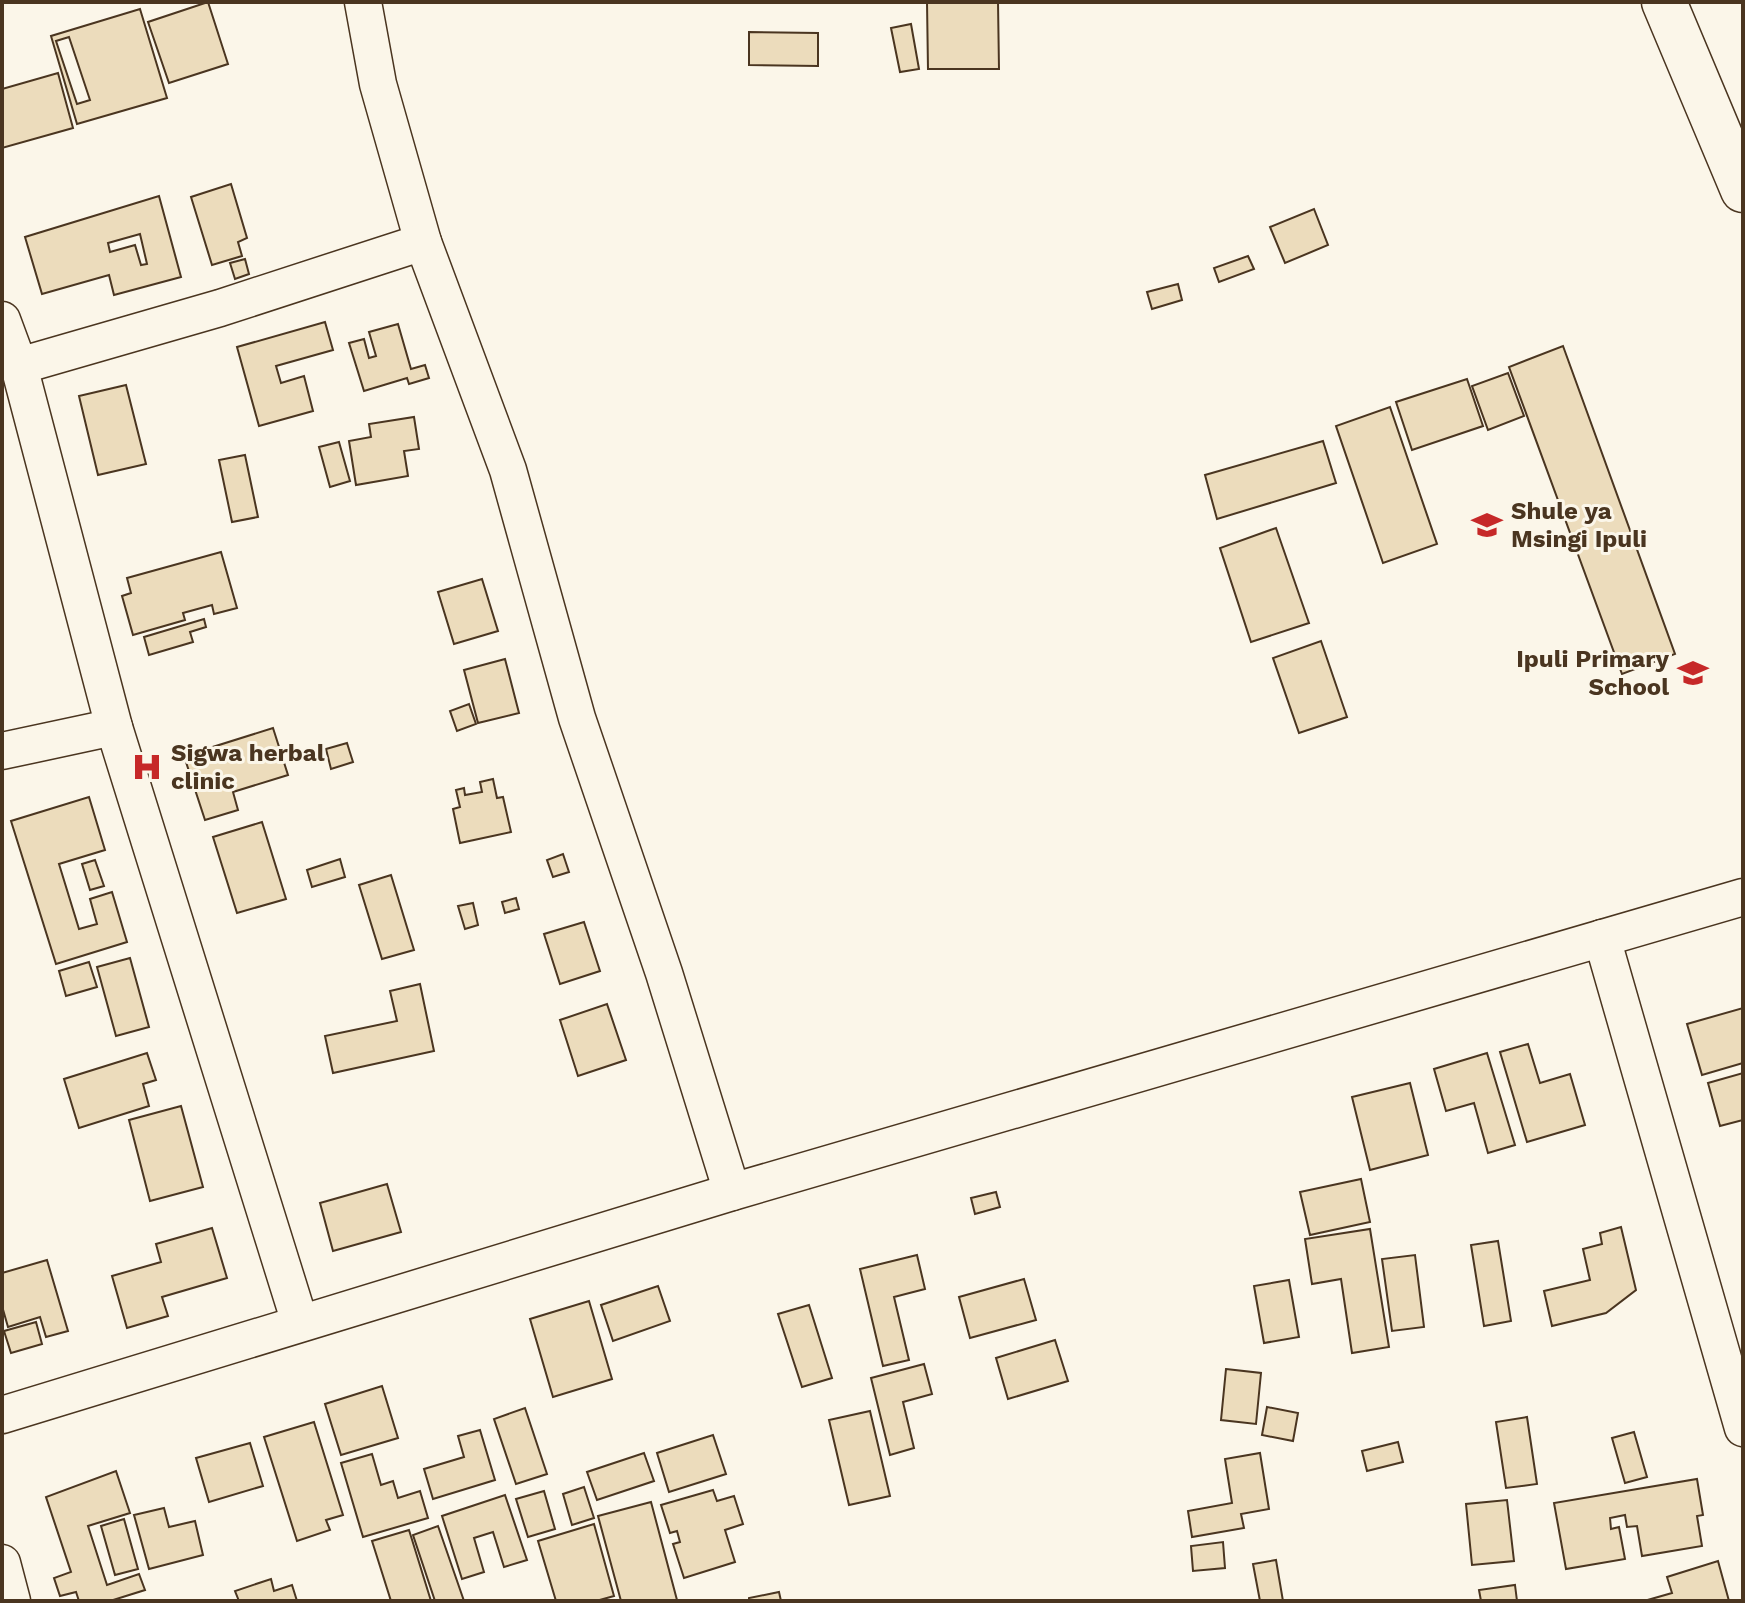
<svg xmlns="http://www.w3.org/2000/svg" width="1745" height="1603" font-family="'Work Sans',sans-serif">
<rect width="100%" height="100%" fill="#fbf6e9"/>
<g fill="#ecdcbc" stroke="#4a3520" stroke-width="2" fill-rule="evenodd">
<polygon points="208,2 228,64 169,83 148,22"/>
<polygon points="927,2 998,2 999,69 928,69"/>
<path d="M140,9L167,98L77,124L51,36ZM69,37L90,100L77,104L56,41Z"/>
<polygon points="911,24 919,69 900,72 891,28"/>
<polygon points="749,32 818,33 818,66 749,65"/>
<polygon points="58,73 73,128 2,148 2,89"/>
<polygon points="231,184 247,238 238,242 242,256 212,265 191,197"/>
<path d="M159,196L181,277L114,295L109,275L42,294L25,237ZM140,234L147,264L141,265L135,245L110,252L108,243Z"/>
<polygon points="1314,209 1328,245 1285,263 1270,227"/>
<polygon points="1248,256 1254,269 1219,282 1214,268"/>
<polygon points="245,259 249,274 235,279 230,263"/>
<polygon points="1178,284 1182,300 1152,309 1147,292"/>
<polygon points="325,322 333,350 276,366 281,383 304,376 313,411 259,426 237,347"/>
<polygon points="398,324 411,369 425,365 429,378 409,384 407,378 364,391 349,343 364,339 369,358 376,356 369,332"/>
<polygon points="1563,346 1675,654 1622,674 1509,367"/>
<polygon points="1508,373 1524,416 1488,430 1472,386"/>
<polygon points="1467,379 1483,426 1412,450 1396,402"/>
<polygon points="126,385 146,464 98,475 79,396"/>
<polygon points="1390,407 1437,544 1383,563 1336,426"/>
<polygon points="414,417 419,449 404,451 408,476 356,485 349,441 371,437 369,424"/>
<polygon points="1323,441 1336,483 1217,519 1205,475"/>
<polygon points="339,442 350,481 330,487 319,447"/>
<polygon points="245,455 258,517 232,522 219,460"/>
<polygon points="1276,528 1309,623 1251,642 1220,548"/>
<polygon points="221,552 237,608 214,614 212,605 183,613 185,620 133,635 122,596 131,593 127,578"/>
<polygon points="482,579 498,631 454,644 438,592"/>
<polygon points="204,619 206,627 190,632 193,642 149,655 144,637"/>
<polygon points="1321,641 1347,717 1299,733 1273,658"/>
<polygon points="505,659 519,713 478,723 464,670"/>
<polygon points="469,704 476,724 457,731 450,711"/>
<polygon points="273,728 288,775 233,792 238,810 205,820 184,756"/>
<polygon points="347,743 353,762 331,769 326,749"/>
<polygon points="493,779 497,798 503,797 511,832 460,843 453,809 460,807 456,790 464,788 465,795 482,792 480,782"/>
<polygon points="89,797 105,850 59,864 79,929 97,924 90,899 112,892 127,942 56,964 11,821"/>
<polygon points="262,822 286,899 237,913 213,837"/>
<polygon points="563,854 569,872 553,877 547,860"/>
<polygon points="340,859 345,877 312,887 307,870"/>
<polygon points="95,860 104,886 90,890 82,864"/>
<polygon points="391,875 414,950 382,959 359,885"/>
<polygon points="516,898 519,909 505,913 502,902"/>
<polygon points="473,903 478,925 465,929 458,906"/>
<polygon points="584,922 600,971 560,984 544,934"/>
<polygon points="130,958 149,1027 116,1036 97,967"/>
<polygon points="89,962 97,987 66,996 59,971"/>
<polygon points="420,984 434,1051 333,1073 325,1036 397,1021 390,991"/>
<polygon points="607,1004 626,1060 578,1076 560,1020"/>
<polygon points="1743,1008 1743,1063 1702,1075 1687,1024"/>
<polygon points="1528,1044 1540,1083 1570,1074 1585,1125 1527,1142 1500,1052"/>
<polygon points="147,1053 156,1080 143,1084 149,1106 79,1128 64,1079"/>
<polygon points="1487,1053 1515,1145 1488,1153 1474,1103 1446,1111 1434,1069"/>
<polygon points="1743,1073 1743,1120 1720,1126 1708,1083"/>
<polygon points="1410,1083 1428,1155 1370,1170 1352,1097"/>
<polygon points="181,1106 203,1187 150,1201 129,1120"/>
<polygon points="1361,1179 1370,1222 1310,1235 1300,1192"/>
<polygon points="387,1184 401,1232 333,1251 320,1203"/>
<polygon points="996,1192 1000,1207 975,1214 971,1198"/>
<polygon points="1621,1227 1636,1290 1606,1313 1552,1326 1544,1291 1590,1280 1583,1249 1602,1244 1600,1233"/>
<polygon points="212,1228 227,1278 162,1297 168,1316 127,1328 112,1276 161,1262 156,1244"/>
<polygon points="1370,1229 1389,1347 1352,1353 1341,1279 1312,1284 1305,1239"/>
<polygon points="1498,1241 1511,1321 1484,1326 1471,1245"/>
<polygon points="917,1255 925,1289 894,1297 909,1360 883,1366 860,1269"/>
<polygon points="1415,1255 1424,1327 1392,1331 1382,1259"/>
<polygon points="47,1260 68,1331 46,1337 40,1317 8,1327 2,1306 2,1273"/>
<polygon points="1024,1279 1036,1320 970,1338 959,1297"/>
<polygon points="1289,1280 1299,1337 1264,1343 1254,1286"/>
<polygon points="658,1286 670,1321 613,1341 601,1305"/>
<polygon points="589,1301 612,1379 553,1397 530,1319"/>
<polygon points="809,1305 832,1378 802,1387 778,1314"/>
<polygon points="36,1322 42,1344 11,1353 4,1331"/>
<polygon points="1055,1340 1068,1381 1008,1399 996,1358"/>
<polygon points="924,1364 932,1394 903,1402 914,1448 890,1455 871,1378"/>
<polygon points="1226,1369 1261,1373 1256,1424 1221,1420"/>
<polygon points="382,1386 398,1438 341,1455 325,1404"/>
<polygon points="1267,1407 1298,1413 1293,1441 1262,1435"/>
<polygon points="525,1408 547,1474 516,1484 494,1419"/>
<polygon points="870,1411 890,1496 849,1505 829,1420"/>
<polygon points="1527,1417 1537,1484 1506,1488 1496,1422"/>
<polygon points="314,1422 343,1515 326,1520 330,1530 297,1541 264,1437"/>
<polygon points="480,1430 495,1480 433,1499 424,1469 464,1457 458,1436"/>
<polygon points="1634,1432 1647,1477 1625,1483 1612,1438"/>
<polygon points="713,1435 726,1474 669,1492 657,1453"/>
<polygon points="1398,1442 1403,1462 1367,1471 1362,1451"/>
<polygon points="250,1443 263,1486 209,1502 196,1458"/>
<polygon points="644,1453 654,1481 597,1500 587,1472"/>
<polygon points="1260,1453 1269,1509 1241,1514 1244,1528 1192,1537 1188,1511 1232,1503 1225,1459"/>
<polygon points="372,1454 381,1485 393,1481 398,1498 420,1491 428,1518 363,1537 341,1463"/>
<polygon points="116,1471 130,1513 88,1526 107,1585 139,1574 145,1590 110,1601 79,1601 76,1592 60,1596 54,1578 71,1572 46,1497"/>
<polygon points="1697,1479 1703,1515 1697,1516 1702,1546 1642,1556 1637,1526 1627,1527 1625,1515 1610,1518 1611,1529 1619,1527 1625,1559 1566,1569 1554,1503"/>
<polygon points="584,1487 594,1518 572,1525 563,1494"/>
<polygon points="713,1490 717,1501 734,1496 743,1524 725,1530 735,1562 684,1578 673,1544 680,1542 677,1531 670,1533 661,1505"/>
<polygon points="544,1491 555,1529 528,1537 516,1499"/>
<polygon points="505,1495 527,1560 504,1567 493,1532 474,1538 484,1572 462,1579 442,1516"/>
<polygon points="1507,1500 1514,1561 1472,1565 1466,1504"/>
<polygon points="651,1502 677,1600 621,1601 598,1516"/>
<polygon points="164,1508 169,1527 195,1521 203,1555 149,1569 134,1515"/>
<polygon points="124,1519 138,1569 115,1575 101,1526"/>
<polygon points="594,1524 614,1596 596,1601 556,1601 538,1541"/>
<polygon points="438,1526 464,1601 435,1601 413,1535"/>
<polygon points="409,1530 431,1601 391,1601 372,1541"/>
<polygon points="1223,1542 1225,1568 1193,1571 1191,1546"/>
<polygon points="1276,1560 1283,1601 1260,1601 1253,1564"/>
<polygon points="1718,1561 1729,1601 1644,1601 1672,1593 1667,1577"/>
<polygon points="271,1579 274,1591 292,1585 297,1601 239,1601 235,1591"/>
<polygon points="1515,1585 1517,1601 1481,1601 1479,1590"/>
<polygon points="779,1592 781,1601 749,1601 749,1598"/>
</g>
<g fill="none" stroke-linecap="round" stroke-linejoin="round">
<g stroke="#4a3520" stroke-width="39">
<g id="street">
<polyline points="363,2 378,84 423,242 508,470 577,718 664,973 732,1192"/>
<polyline points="2,320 19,366 114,727 300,1323"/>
<polyline points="19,366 220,308 423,242"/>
<polyline points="2,751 114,727"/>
<polyline points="1602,938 1743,1428"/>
<polyline points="2,1415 732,1192 1743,897"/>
<polyline points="2,1563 12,1601"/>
</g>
</g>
<g stroke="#4a3520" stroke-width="47">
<polyline id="highway" points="1664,2 1743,190"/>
</g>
<use href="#street" stroke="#fbf6e9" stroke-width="36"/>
<use href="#highway" stroke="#fbf6e9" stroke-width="44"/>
</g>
<defs>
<g id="school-bare" transform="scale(2.4)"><path d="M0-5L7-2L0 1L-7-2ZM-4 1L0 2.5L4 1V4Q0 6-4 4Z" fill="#c62828" stroke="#fbf6e9" stroke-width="2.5" paint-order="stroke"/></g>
<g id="hospital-bare" transform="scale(2.4)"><path d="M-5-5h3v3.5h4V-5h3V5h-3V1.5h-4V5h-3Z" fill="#c62828" stroke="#fbf6e9" stroke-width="2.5" paint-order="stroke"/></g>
</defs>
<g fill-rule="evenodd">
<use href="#school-bare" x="1487" y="525"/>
<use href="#school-bare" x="1693" y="673"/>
<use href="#hospital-bare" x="147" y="767"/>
</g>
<g text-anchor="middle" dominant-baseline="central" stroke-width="6" stroke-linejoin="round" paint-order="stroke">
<g font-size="24" font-weight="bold" fill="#4a3520" stroke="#fbf6e9" text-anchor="start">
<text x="1511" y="511">Shule ya<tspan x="1511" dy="28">Msingi Ipuli</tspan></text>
<text x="1669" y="659" text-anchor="end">Ipuli Primary<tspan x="1669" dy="28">School</tspan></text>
<text x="171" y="753">Sigwa herbal<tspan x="171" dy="28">clinic</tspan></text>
</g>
</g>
<rect width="1745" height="1603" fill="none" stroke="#4a3520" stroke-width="8"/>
</svg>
